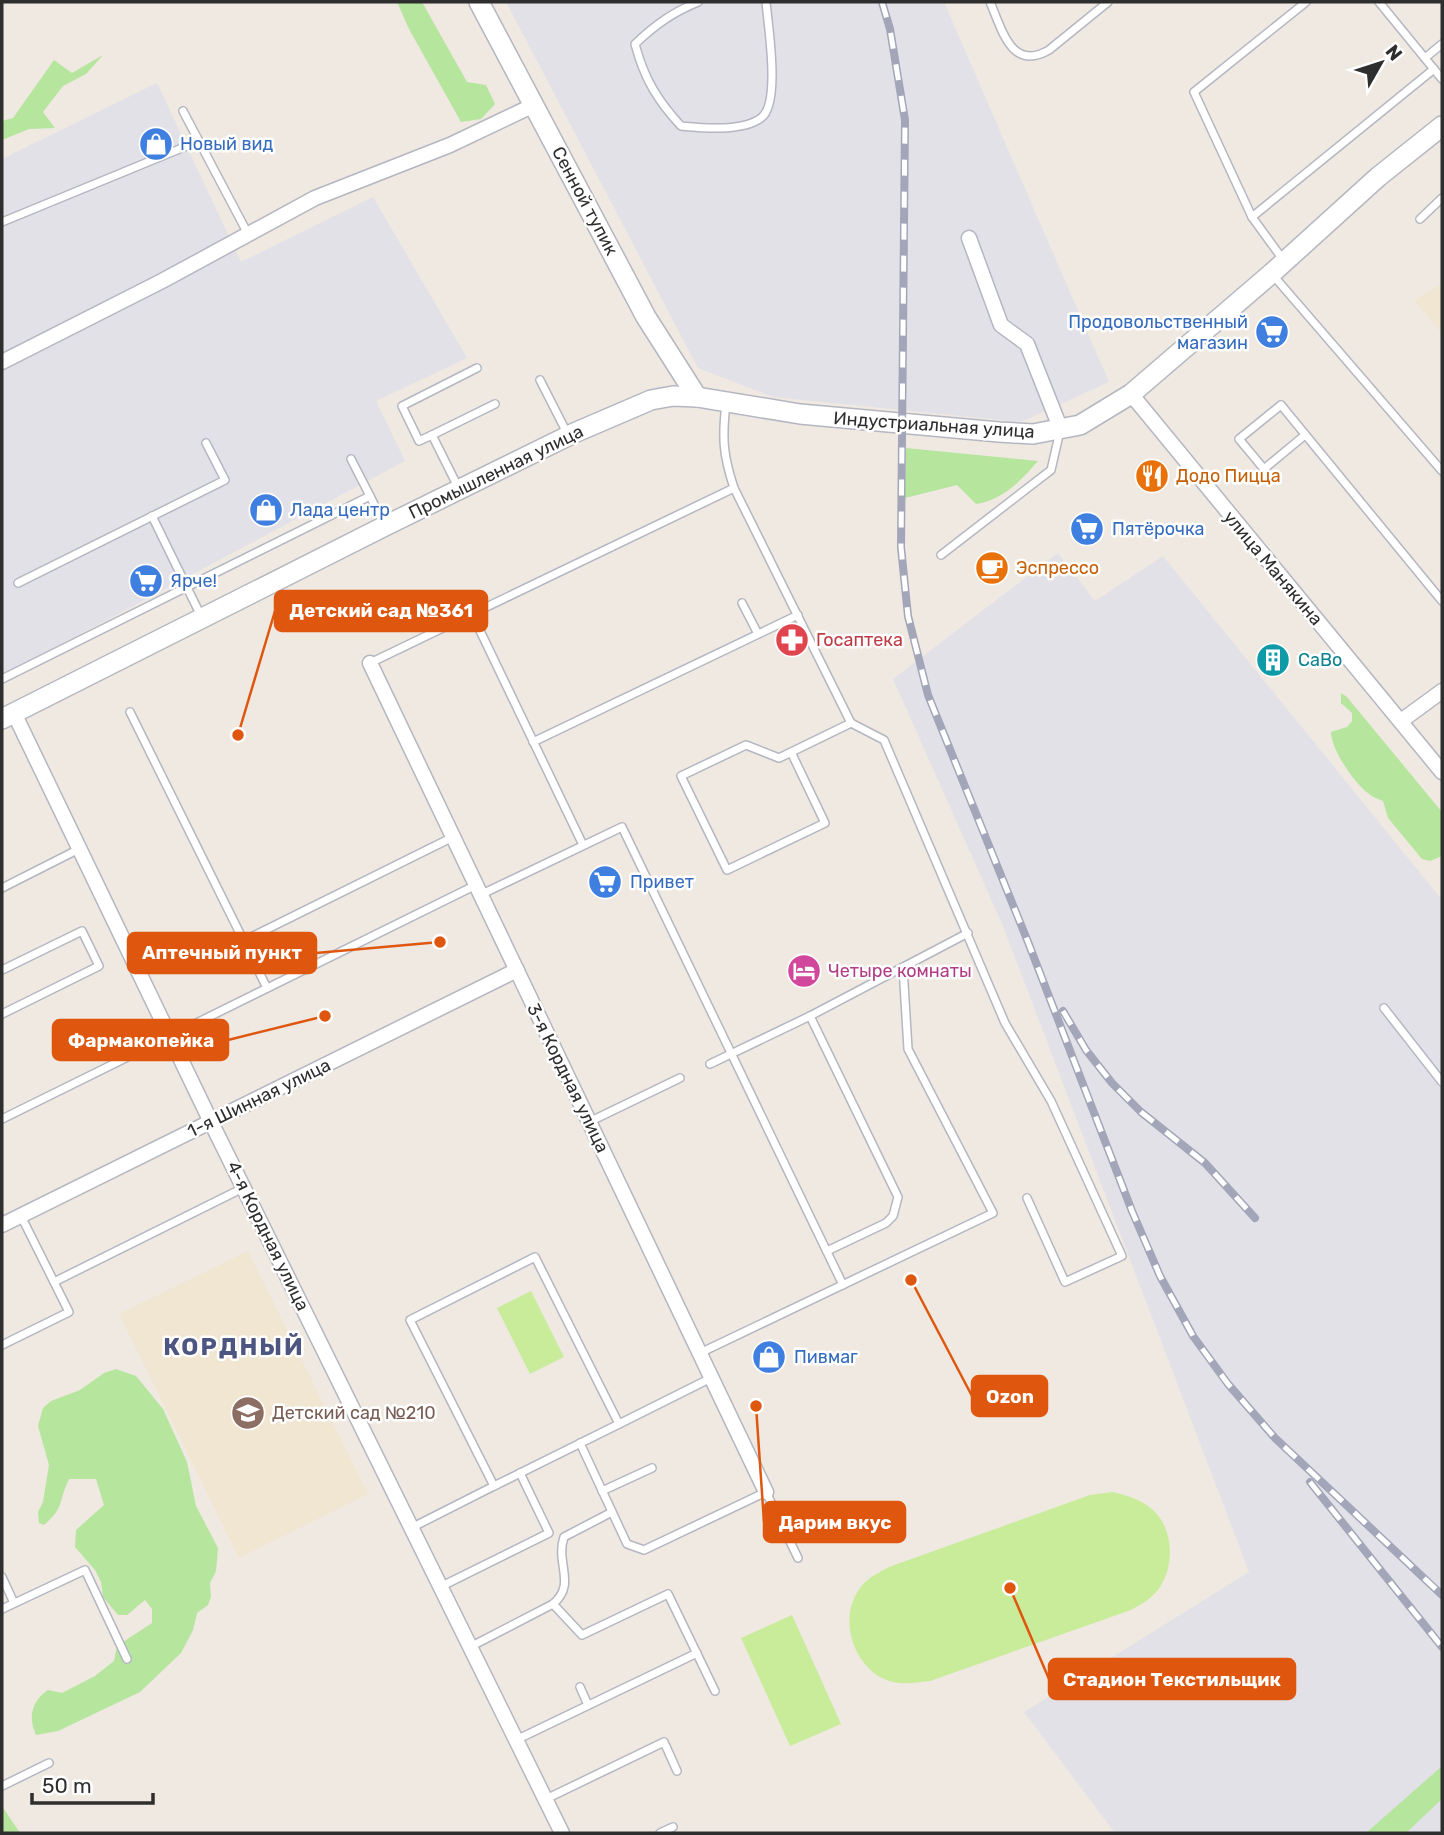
<svg xmlns="http://www.w3.org/2000/svg" width="1444" height="1835" font-family="Rubik,sans-serif">
<rect width="100%" height="100%" fill="#efe9e1"/>
<g fill="#e3e1e8">
<polygon points="506,2 944,2 1109,382 1021,422 773,397 698,368"/>
<polygon points="157,83 241,262 373,197 467,358 376,401 405,461 2,676 2,159"/>
<polygon points="1058,553 1095,601 1163,556 1442,900 1442,1833 1115,1833 1024,1712 1249,1572 1003,926 893,679"/>
</g>
<g fill="#f0e6d1">
<polygon points="1442,284 1442,333 1414,300"/>
<polygon points="248,1251 368,1494 239,1558 119,1314"/>
</g>
<g fill="#b6e59e">
<polygon points="397,2 422,2 467,82 486,85 495,104 481,119 461,122 409,29"/>
<polygon points="103,55 86,74 63,86 43,112 55,128 29,129 2,140 2,121 13,118 54,60 72,73"/>
<path d="M906,448L1038,461C1021,481 1002,500 976,504L957,485L905,498Z"/>
<path d="M1341,693L1347,697L1442,812V856L1430,861L1422,859L1388,818L1383,801C1378,799 1372,797 1368,793C1354,783 1331,749 1331,732L1347,727L1352,721V713L1341,703Z"/>
<path d="M116,1369L136,1376L163,1409L187,1462L196,1506L218,1548L216,1571L210,1583L211,1597L208,1605L197,1613L193,1630L181,1653L140,1692L58,1731L36,1735C28,1717 31,1702 48,1690L62,1693L95,1676L114,1661L117,1646L152,1623V1609L145,1600L127,1615H118L103,1597L101,1582L95,1570L75,1547L76,1530L104,1505L96,1479H69C58,1502 65,1507 44,1525L39,1523L38,1512L43,1502L49,1465L38,1426L43,1408L51,1401L80,1390L104,1373Z"/>
<polygon points="1442,1766 1442,1799 1406,1833 1366,1833"/>
<polygon points="2,1806 20,1833 2,1833"/>
</g>
<g fill="#c9ec9a">
<polygon points="531,1291 564,1357 530,1374 497,1308"/>
<path d="M1113,1492C1129,1496 1140,1499 1153,1510C1177,1532 1175,1578 1150,1598C1144,1603 1137,1606 1131,1610L930,1681C914,1683 897,1686 882,1678C847,1659 836,1604 870,1578C876,1574 883,1570 889,1567L1090,1495Z"/>
<polygon points="792,1615 841,1724 790,1746 741,1638"/>
</g>
<g fill="none" stroke-linecap="round" stroke-linejoin="round">
<g stroke="#b4b7c1" stroke-width="10">
<g id="service">
<path d="M698,2C673,12 655,25 635,44C644,78 657,100 681,126C703,128 742,132 761,118C781,104 768,25 766,2"/>
<path d="M990,2C1002,29 1011,72 1049,50L1108,2"/>
<polyline points="1379,2 1442,79"/>
<polyline points="1425,58 1442,44"/>
<polyline points="183,111 248,234"/>
<polyline points="1252,217 1434,69"/>
<polyline points="1420,219 1442,198"/>
<polyline points="2,222 199,141"/>
<polyline points="1284,261 1252,217 1194,92 1306,2"/>
<polyline points="1272,274 1442,471"/>
<polyline points="540,380 568,435"/>
<path d="M726,403C722,438 723,455 734,488L851,723L884,740L1005,1023L1051,1101L1122,1256L1065,1282L1027,1198"/>
<polyline points="432,435 495,404"/>
<polyline points="1305,435 1264,469 1239,439 1281,405 1442,601"/>
<polyline points="351,459 370,496"/>
<polyline points="459,489 432,435 419,441 402,406 477,368"/>
<polyline points="152,516 201,616"/>
<polyline points="941,555 1051,470 1060,431"/>
<polyline points="18,583 225,480 206,443"/>
<polyline points="742,603 758,634"/>
<polyline points="472,614 583,845"/>
<polyline points="370,663 734,488"/>
<polyline points="2,679 370,496 384,525"/>
<polyline points="130,712 267,988"/>
<polyline points="533,742 798,615"/>
<polyline points="791,752 825,823 727,870 681,776 746,745 779,758 851,723"/>
<polyline points="2,888 79,849"/>
<polyline points="480,895 622,827 843,1285"/>
<polyline points="243,941 453,837"/>
<polyline points="2,970 82,931 99,966 2,1014"/>
<polyline points="1384,1008 1442,1082"/>
<polyline points="810,1016 968,933"/>
<polyline points="710,1064 810,1016 898,1197 893,1216 886,1223 827,1251"/>
<polyline points="2,1119 476,885"/>
<polyline points="589,1122 680,1078"/>
<polyline points="54,1282 243,1188"/>
<polyline points="2,1345 69,1312 21,1216"/>
<polyline points="700,1353 993,1213 908,1049 903,967"/>
<polyline points="580,1443 627,1544 644,1550 766,1492 798,1558"/>
<polyline points="494,1486 619,1424"/>
<polyline points="602,1491 652,1468"/>
<polyline points="411,1528 494,1486 410,1320 535,1257 619,1424 711,1378"/>
<polyline points="2,1577 14,1603"/>
<polyline points="440,1587 549,1533 520,1473"/>
<polyline points="553,1604 582,1635 668,1594 715,1691"/>
<polyline points="2,1609 85,1570 127,1659"/>
<path d="M470,1647L553,1604C577,1584 555,1563 564,1537L612,1512"/>
<polyline points="580,1687 588,1705"/>
<polyline points="516,1740 697,1653"/>
<polyline points="2,1786 49,1763"/>
<polyline points="546,1799 664,1742 677,1771"/>
<polyline points="660,1833 673,1827"/>
</g>
</g>
<g stroke="#b4b7c1" stroke-width="17">
<g id="minor">
<polyline points="969,238 1001,325 1027,344 1061,430"/>
<polyline points="2,362 162,281 315,198 450,145 534,105"/>
<polyline points="1131,394 1442,772"/>
<polyline points="370,663 766,1492"/>
<polyline points="14,713 211,1122 562,1833"/>
<polyline points="1401,721 1442,691"/>
<polyline points="2,1225 517,970"/>
</g>
</g>
<g stroke="#b4b7c1" stroke-width="22">
<g id="secondary">
<polyline points="479,2 646,317 697,397"/>
<polyline points="2,719 385,526 574,433 651,400 673,396 697,397 800,414 999,432 1033,434 1080,425 1131,394 1272,273 1378,177 1442,126"/>
</g>
</g>
<use href="#service" stroke="#fff" stroke-width="7"/>
<use href="#minor" stroke="#fff" stroke-width="14"/>
<use href="#secondary" stroke="#fff" stroke-width="19"/>
<g stroke="#a3a6b8" stroke-width="8">
<g id="rail">
<polyline points="882,2 890,29 905,120 901,547 908,616 928,695 1028,942 1132,1211 1160,1276 1193,1336 1228,1384 1275,1438 1442,1595"/>
<polyline points="1063,1011 1086,1050 1112,1083 1141,1112 1205,1163 1255,1218"/>
<polyline points="1310,1482 1442,1647"/>
</g>
</g>
<use href="#rail" stroke="#fff" stroke-width="5" stroke-dasharray="16" stroke-linecap="butt"/>
</g>
<defs>
<g id="shop-disc" transform="scale(1.75)"><circle r="9.5" fill="#3f7fe0" stroke="#fff"/><path d="M-5-2.5h2.3a2.7 3.5 0 0 1 5.4 0H5L5.5 6h-11ZM-1.5-2.5h3a1.5 2.3 0 0 0-3 0Z" fill="#fff"/></g>
<g id="supermarket-disc" transform="scale(1.75)"><circle r="9.5" fill="#3f7fe0" stroke="#fff"/><path d="M-6-5.5h2.5l.6 2H6L4.5 2H-2.5L-4.4-4H-6ZM-1.5 3.2a1.3 1.3 0 1 0 .1 0ZM3 3.2a1.3 1.3 0 1 0 .1 0Z" fill="#fff"/></g>
<g id="restaurant-disc" transform="scale(1.75)"><circle r="9.5" fill="#e8710a" stroke="#fff"/><path d="M-5-6h1v4h1v-4h1v4h1v-4h1v5L-1.5 .5V6h-2V.5L-5-1ZM5-6V6H3V1.5H1.5Q1.5-4 5-6Z" fill="#fff"/></g>
<g id="cafe-disc" transform="scale(1.75)"><circle r="9.5" fill="#e8710a" stroke="#fff"/><path d="M-5.5-4.5H6V0H3Q3 3.5 0 3.5H-2.5Q-5.5 3.5-5.5 0ZM3-3.2v2h1.7v-2ZM-6 4.5H4V6H-6Z" fill="#fff"/></g>
<g id="pharmacy-disc" transform="scale(1.75)"><circle r="9.5" fill="#e0444e" stroke="#fff"/><path d="M-2-6h4v4h4v4h-4v4h-4v-4h-4v-4h4Z" fill="#fff"/></g>
<g id="building-disc" transform="scale(1.75)"><circle r="9.5" fill="#0f9aa8" stroke="#fff"/><path d="M-4-6H4V6H1V3H-1V6H-4ZM-2.5-4.3h1.7v1.8h-1.7ZM.8-4.3h1.7v1.8H.8ZM-2.5-1h1.7V.8h-1.7ZM.8-1h1.7V.8H.8Z" fill="#fff"/></g>
<g id="hotel-disc" transform="scale(1.75)"><circle r="9.5" fill="#d1479c" stroke="#fff"/><path d="M-6-4.5h1.5V1H6V5H4.5V3h-9V5H-6ZM-4 0a1.8 1.8 0 1 1 3.6 0ZM.5 0V-2.5h3Q6-2.5 6 0Z" fill="#fff"/></g>
<g id="school-disc" transform="scale(1.75)"><circle r="9.5" fill="#8d6e63" stroke="#fff"/><path d="M0-5L7-2L0 1L-7-2ZM-4 1L0 2.5L4 1V4Q0 6-4 4Z" fill="#fff"/></g>
</defs>
<g fill-rule="evenodd">
<use href="#shop-disc" x="156" y="144"/>
<use href="#supermarket-disc" x="1272" y="332"/>
<use href="#restaurant-disc" x="1152" y="476"/>
<use href="#shop-disc" x="266" y="510"/>
<use href="#supermarket-disc" x="1087" y="529"/>
<use href="#cafe-disc" x="992" y="568"/>
<use href="#supermarket-disc" x="146" y="581"/>
<use href="#pharmacy-disc" x="792" y="640"/>
<use href="#building-disc" x="1273" y="660"/>
<use href="#supermarket-disc" x="605" y="882"/>
<use href="#hotel-disc" x="804" y="971"/>
<use href="#shop-disc" x="769" y="1357"/>
<use href="#school-disc" x="248" y="1413"/>
</g>
<g text-anchor="middle" dominant-baseline="central" stroke-width="5" stroke-linejoin="round" paint-order="stroke">
<g font-size="18" fill="#366cbe" stroke="#fff" text-anchor="start">
<text x="180" y="144">Новый вид</text>
<text x="1248" y="322" text-anchor="end">Продовольственный<tspan x="1248" dy="21">магазин</tspan></text>
<text x="290" y="510">Лада центр</text>
<text x="1112" y="529">Пятёрочка</text>
<text x="170" y="581">Ярче!</text>
<text x="630" y="882">Привет</text>
<text x="794" y="1357">Пивмаг</text>
</g>
<g font-size="18" fill="#2e2e2e" stroke="#fff">
<text transform="translate(585 201) rotate(62)">Сенной тупик</text>
<text transform="translate(934 425) rotate(4)">Индустриальная улица</text>
<text transform="translate(496 472) rotate(-26)">Промышленная улица</text>
<text transform="translate(1273 568) rotate(50)">улица Манякина</text>
<text transform="translate(568 1078) rotate(64)">3-я Кордная улица</text>
<text transform="translate(259 1098) rotate(-26)">1-я Шинная улица</text>
<text transform="translate(268 1236) rotate(64)">4-я Кордная улица</text>
</g>
<g font-size="18" fill="#c56008" stroke="#fff" text-anchor="start">
<text x="1176" y="476">Додо Пицца</text>
<text x="1016" y="568">Эспрессо</text>
</g>
<g font-size="18" fill="#be3a42" stroke="#fff" text-anchor="start">
<text x="816" y="640">Госаптека</text>
</g>
<g font-size="18" fill="#0d838f" stroke="#fff" text-anchor="start">
<text x="1298" y="660">СаВо</text>
</g>
<g font-size="18" fill="#b23c85" stroke="#fff" text-anchor="start">
<text x="828" y="971">Четыре комнаты</text>
</g>
<g font-size="18" fill="#785e54" stroke="#fff" text-anchor="start">
<text x="272" y="1413">Детский сад №210</text>
</g>
<g font-size="24" font-weight="bold" letter-spacing="2" fill="#4d5680" stroke="#fff">
<text x="234" y="1347">КОРДНЫЙ</text>
</g>
</g>
<path fill="none" stroke="#df570e" stroke-width="2.5" d="M238 735L275 611M440 942L316 953M325 1016L228 1040M911 1280L972 1396M756 1406L764 1522M1010 1588L1049 1679"/>
<g fill="#df570e" stroke="#fff" stroke-width="2.5">
<circle cx="238" cy="735" r="7"/>
<circle cx="440" cy="942" r="7"/>
<circle cx="325" cy="1016" r="7"/>
<circle cx="911" cy="1280" r="7"/>
<circle cx="756" cy="1406" r="7"/>
<circle cx="1010" cy="1588" r="7"/>
</g>
<g fill="#df570e" stroke="#df570e" stroke-width="2.5">
<rect x="275" y="591" width="212" height="40" rx="7"/>
<rect x="128" y="933" width="188" height="40" rx="7"/>
<rect x="53" y="1020" width="175" height="40" rx="7"/>
<rect x="972" y="1376" width="75" height="40" rx="7"/>
<rect x="764" y="1502" width="141" height="40" rx="7"/>
<rect x="1049" y="1659" width="246" height="40" rx="7"/>
</g>
<g font-size="19" text-anchor="middle" font-weight="bold" fill="#fff">
<text x="381" y="617">Детский сад №361</text>
<text x="222" y="959">Аптечный пункт</text>
<text x="141" y="1047">Фармакопейка</text>
<text x="1010" y="1403">Ozon</text>
<text x="835" y="1529">Дарим вкус</text>
<text x="1172" y="1686">Стадион Текстильщик</text>
</g>
<rect width="1444" height="1835" fill="none" stroke="#2e2e2e" stroke-width="7"/>
<g transform="translate(1381 63) rotate(51)" stroke="#ffffff" stroke-width="5" paint-order="stroke">
<path d="M0-5L12 26L0 18L-12 26Z" fill="#2e2e2e"/>
<text y="-10" font-size="19" font-weight="bold" text-anchor="middle" fill="#2e2e2e">N</text>
</g>
<path d="M32 1793v10h121v-10" fill="none" stroke="#2e2e2e" stroke-width="3.5"/>
<text x="42" y="1793" font-size="21" fill="#2e2e2e" stroke="#ffffff" stroke-width="5" paint-order="stroke">50 m</text>
</svg>
